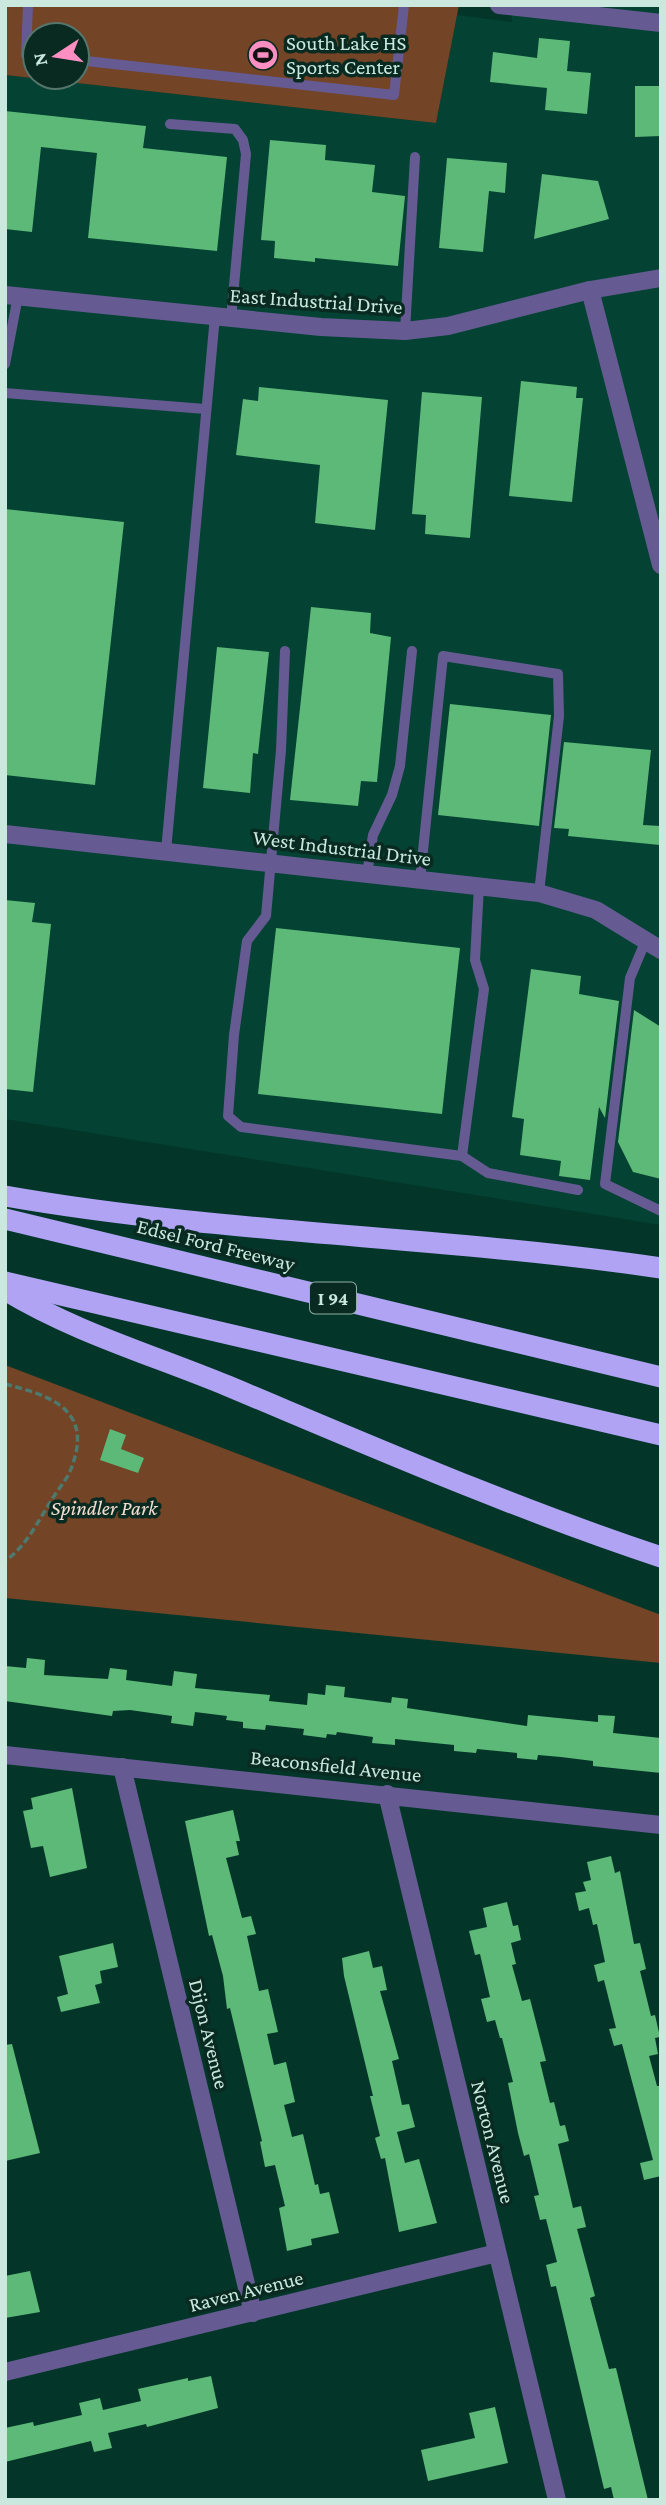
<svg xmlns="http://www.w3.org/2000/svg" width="666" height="2505" font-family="'Crimson Pro',serif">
<rect width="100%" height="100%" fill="#033629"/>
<polygon fill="#044233" points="511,5 661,5 661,1225 5,1119 5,75 436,123 457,15 512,22"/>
<g fill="#734426" fill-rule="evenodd">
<path d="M5,5H459L436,123L5,75ZM35,35H77V77H35Z"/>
<polygon points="5,1365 661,1615 661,1663 5,1598"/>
</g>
<g fill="#5cb977">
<polygon points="539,38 570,41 567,71 591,73 587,114 545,110 547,88 490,82 493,52 537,58"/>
<polygon points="635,86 661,86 661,136 635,137"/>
<polygon points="5,111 146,126 143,148 227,157 217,251 88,238 97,153 41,147 32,232 5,229"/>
<polygon points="270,140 326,145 325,160 375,165 372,192 405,196 398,266 315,258 315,262 274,258 275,241 261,240"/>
<polygon points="447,158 507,163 505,193 489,191 483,252 439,248"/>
<polygon points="542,174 598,181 609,219 534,239"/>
<polygon points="521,381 577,387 576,398 583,398 572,502 509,496"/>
<polygon points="259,387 388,400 375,530 315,523 320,465 236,455 243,399 258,401"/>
<polygon points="422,392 482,397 470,538 425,534 426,515 412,514"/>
<polygon points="5,509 124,522 95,785 5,775"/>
<polygon points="311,607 371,613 370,633 391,637 377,782 361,781 358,806 290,800"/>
<polygon points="217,647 269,652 258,754 253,753 250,793 203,788"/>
<polygon points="450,704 551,715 539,826 438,815"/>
<polygon points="564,742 651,750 643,825 661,826 660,845 568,836 569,829 554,828"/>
<polygon points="5,900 35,903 32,922 51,924 33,1092 5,1089"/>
<polygon points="276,928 460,948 442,1114 258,1094"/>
<polygon points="531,969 581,976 579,994 619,1001 605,1118 599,1107 590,1180 559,1176 561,1161 520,1155 524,1119 512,1117"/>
<polygon points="634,1010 661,1027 661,1179 633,1172 618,1142"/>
<polygon points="110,1429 126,1435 121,1449 144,1458 138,1473 100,1460"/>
<polygon points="27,1658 45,1660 44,1675 108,1679 110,1668 127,1670 126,1680 172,1686 174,1671 197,1674 195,1688 270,1695 269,1701 307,1705 308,1693 325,1695 326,1685 345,1687 344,1697 391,1703 392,1697 408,1699 407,1708 527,1726 528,1715 598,1722 598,1715 615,1716 613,1733 661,1738 661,1773 593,1766 593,1761 561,1757 538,1755 537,1760 517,1758 517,1753 477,1749 476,1753 454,1751 454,1745 395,1739 395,1745 372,1743 373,1737 337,1732 336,1735 327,1734 326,1738 303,1735 304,1729 266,1725 265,1730 243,1728 243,1722 226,1720 227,1716 195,1712 193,1726 171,1723 172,1716 130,1710 113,1711 112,1716 5,1701 5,1666 26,1668"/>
<polygon points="72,1788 87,1868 50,1877 43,1846 31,1848 23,1811 33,1809 31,1798"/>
<polygon points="233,1810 240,1841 236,1841 239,1855 226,1858 242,1918 251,1916 256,1934 247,1936 259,1991 268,1989 278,2032 267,2034 274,2065 286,2062 295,2102 284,2105 292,2137 303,2134 315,2185 318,2184 320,2194 329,2192 339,2233 311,2239 312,2245 287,2251 279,2208 285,2206 275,2165 265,2167 260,2142 262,2141 230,2008 227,2009 223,1976 212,1935 209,1936 185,1821"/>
<polygon points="611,1856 615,1873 620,1871 634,1944 640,1943 646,1969 640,1971 651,2016 655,2015 660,2037 655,2038 658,2054 649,2056 657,2086 661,2086 661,2176 644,2180 640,2163 653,2160 622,2044 614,2046 609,2029 616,2028 604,1980 598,1982 594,1965 605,1962 597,1924 593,1925 589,1908 579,1911 575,1893 586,1891 583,1882 591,1880 587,1862"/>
<polygon points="507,1902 513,1926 518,1925 521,1940 511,1943 516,1964 512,1965 522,2001 530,1999 546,2061 540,2062 550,2103 554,2102 560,2126 565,2125 569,2141 558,2144 573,2208 581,2206 586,2227 577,2229 595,2296 590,2298 609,2369 616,2368 648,2500 614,2500 611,2487 604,2489 556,2286 551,2287 546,2265 557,2262 546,2219 540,2220 534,2196 539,2195 529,2154 524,2156 518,2133 508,2083 513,2082 502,2038 500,2038 495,2020 487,2022 481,1999 490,1997 480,1954 475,1955 469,1931 487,1927 483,1908"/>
<polygon points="113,1943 118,1967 100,1971 102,1983 95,1985 100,2003 61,2012 57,1997 68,1994 59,1956"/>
<polygon points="369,1951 373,1968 382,1966 387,1990 380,1991 399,2059 392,2061 402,2105 409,2104 415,2127 397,2132 405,2163 419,2159 437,2223 399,2232 385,2158 381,2159 375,2138 380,2136 370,2096 373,2096 344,1976 342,1958"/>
<polygon points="12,2044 40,2153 5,2161 5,2045"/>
<polygon points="30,2271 40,2312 5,2318 5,2276"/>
<polygon points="211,2376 218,2408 147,2427 146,2424 108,2433 112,2448 94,2452 91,2441 5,2462 5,2428 33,2422 34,2426 82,2415 79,2403 100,2398 103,2410 141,2401 138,2389 188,2378 188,2381"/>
<polygon points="495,2407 508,2463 428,2481 421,2450 475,2438 469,2413"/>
</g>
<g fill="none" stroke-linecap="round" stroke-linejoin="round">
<path stroke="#4e796d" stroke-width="3.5" stroke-dasharray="7 3.5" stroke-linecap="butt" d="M5,1384C52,1396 94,1410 71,1469C67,1480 57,1490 51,1501C38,1521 26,1547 5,1561"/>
<g stroke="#655b92" stroke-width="10">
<polyline points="28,5 26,55 35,56"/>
<polyline points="77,60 394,95 404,5"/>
<polyline points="170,124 235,129 243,140 246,154 231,319"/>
<polyline points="405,331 415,157"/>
<polyline points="5,364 18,296"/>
<polyline points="5,393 205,409"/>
<polyline points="285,651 281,750 266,916 247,941 234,1035 228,1116 241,1127 462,1156 484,989 475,960 479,886"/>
<polyline points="166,851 215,316"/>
<polyline points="367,874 373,835 392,795 400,766 412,651"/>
<polyline points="420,880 443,656 558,674 559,716 539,893"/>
<polyline points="646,940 630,978 605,1184 661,1211"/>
<polyline points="462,1156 488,1173 578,1190"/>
</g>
<g stroke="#655b92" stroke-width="18">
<polyline points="499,5 661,23"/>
<polyline points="590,290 661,565"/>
<polyline points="5,295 321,327 405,331 448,326 590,290 661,278"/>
<polyline points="5,834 539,893 596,910 661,950"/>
<polyline points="5,1755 661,1825"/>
<polyline points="122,1767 253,2313"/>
<polyline points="387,1794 557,2500"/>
<polyline points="5,2372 497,2253"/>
</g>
<g stroke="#b0a3f3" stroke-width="21">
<path d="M5,1196C222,1234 443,1236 661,1268"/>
<polyline points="5,1219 661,1377"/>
<polyline points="5,1282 661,1435"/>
<path d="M5,1290C74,1332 153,1355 228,1386C371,1446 513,1508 661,1557"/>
</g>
</g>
<defs>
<g id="stadium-disc" transform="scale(1.575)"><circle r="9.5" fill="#fc8fc2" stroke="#092a21"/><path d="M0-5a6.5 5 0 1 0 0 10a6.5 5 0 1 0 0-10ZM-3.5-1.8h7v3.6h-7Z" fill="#111"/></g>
</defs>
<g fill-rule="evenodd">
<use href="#stadium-disc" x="263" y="55"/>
</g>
<g text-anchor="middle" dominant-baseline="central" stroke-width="7" stroke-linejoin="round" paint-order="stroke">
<rect fill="#092a21" stroke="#90afa5" stroke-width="2" x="310" y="1282.5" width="46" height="31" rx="5"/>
<g font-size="19" font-weight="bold" fill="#cae8dd">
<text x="333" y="1298">I 94</text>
</g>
<g font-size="21" fill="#cae8dd" stroke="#092a21" text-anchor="start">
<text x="286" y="43">South Lake HS<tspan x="286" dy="24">Sports Center</tspan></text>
</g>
<g font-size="21" fill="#cae8dd" stroke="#092a21">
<text transform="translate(316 301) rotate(4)">East Industrial Drive</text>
<text transform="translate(342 848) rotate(7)">West Industrial Drive</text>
<text transform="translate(216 1245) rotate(14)">Edsel Ford Freeway</text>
<text transform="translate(336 1766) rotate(6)">Beaconsfield Avenue</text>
<text transform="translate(209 2034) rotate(76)">Dijon Avenue</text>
<text transform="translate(493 2142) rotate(76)">Norton Avenue</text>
<text transform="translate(246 2291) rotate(-14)">Raven Avenue</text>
</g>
<g font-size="21" font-style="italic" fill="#f6ded1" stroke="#092a21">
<text x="104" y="1508">Spindler Park</text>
</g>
</g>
<rect width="666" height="2505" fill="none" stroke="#cae8dd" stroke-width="14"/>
<g transform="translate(56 56) rotate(258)"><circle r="33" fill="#092a21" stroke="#56766c" stroke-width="2"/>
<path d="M0-5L12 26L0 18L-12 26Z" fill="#fc8fc2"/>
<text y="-10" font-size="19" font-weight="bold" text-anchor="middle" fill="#cae8dd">N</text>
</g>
</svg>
